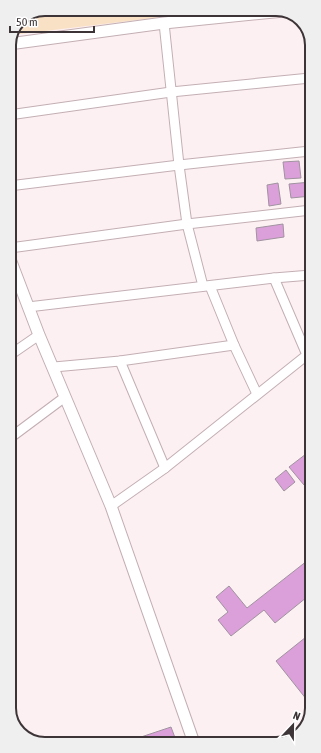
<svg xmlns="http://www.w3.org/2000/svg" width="321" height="753" font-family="'Asap Condensed',sans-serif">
<rect width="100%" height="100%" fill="#fdf0f3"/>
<polygon fill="#f9e1c6" points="45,9 229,9 12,35 20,19"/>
<g fill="#dba0da" stroke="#a0939f">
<polygon points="308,160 311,160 311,176 310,176"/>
<polygon points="299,161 301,178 285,179 283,162"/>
<polygon points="311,182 311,196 291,198 289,184"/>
<polygon points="278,183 281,204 269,206 267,185"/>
<polygon points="283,224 284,237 257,241 256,228"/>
<polygon points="306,454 311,460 311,478 304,485 289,467"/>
<polygon points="286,470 295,482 284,491 275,479"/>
<polygon points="312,557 312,593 275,623 264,610 231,636 218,620 228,612 216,597 229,586 247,608"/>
<polygon points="311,633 312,704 311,705 276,661"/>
<polygon points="171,727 177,743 140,743 138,738"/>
</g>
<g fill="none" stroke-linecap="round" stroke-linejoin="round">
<g stroke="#c3afb4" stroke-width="11">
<g id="minor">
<polyline points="164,23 179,165 187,224 203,286"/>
<polyline points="9,115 171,92 310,78"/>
<polyline points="9,186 179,165 310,151"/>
<polyline points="10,248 187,224 311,210"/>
<polyline points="10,286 18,282"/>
<polyline points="210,286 234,345 257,394"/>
<polyline points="28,307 274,278 311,275"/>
<polyline points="10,355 39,335"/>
<polyline points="120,361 165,468"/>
<polyline points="54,367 120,361 234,345"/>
<polyline points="10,438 65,397"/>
<polyline points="111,506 165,468 307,355 274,278"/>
</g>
</g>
<g stroke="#c3afb4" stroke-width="13">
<g id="tertiary">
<polyline points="9,44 164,23 284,11"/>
<polyline points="10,259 39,335 111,506 194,743"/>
</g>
</g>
<use href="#minor" stroke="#fff" stroke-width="9"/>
<use href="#tertiary" stroke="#fff" stroke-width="11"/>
</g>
<path d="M0 0H321V753H0ZM45 16H276A29 29 0 0 1 305 45V708A29 29 0 0 1 276 737H45A29 29 0 0 1 16 708V45A29 29 0 0 1 45 16Z" fill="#efefef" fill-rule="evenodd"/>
<path fill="none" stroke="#3c3436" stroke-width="2" d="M45 16H276A29 29 0 0 1 305 45V708A29 29 0 0 1 276 737H45A29 29 0 0 1 16 708V45A29 29 0 0 1 45 16Z"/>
<g transform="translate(293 725) rotate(22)" stroke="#ffffff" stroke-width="3" paint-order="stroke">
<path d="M0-3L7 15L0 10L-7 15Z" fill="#3c3436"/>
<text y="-6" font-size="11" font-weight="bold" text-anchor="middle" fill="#3c3436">N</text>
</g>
<path d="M10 26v6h84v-6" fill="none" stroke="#3c3436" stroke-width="2"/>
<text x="16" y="26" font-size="12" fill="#3c3436" stroke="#ffffff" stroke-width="3" paint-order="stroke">50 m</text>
</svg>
